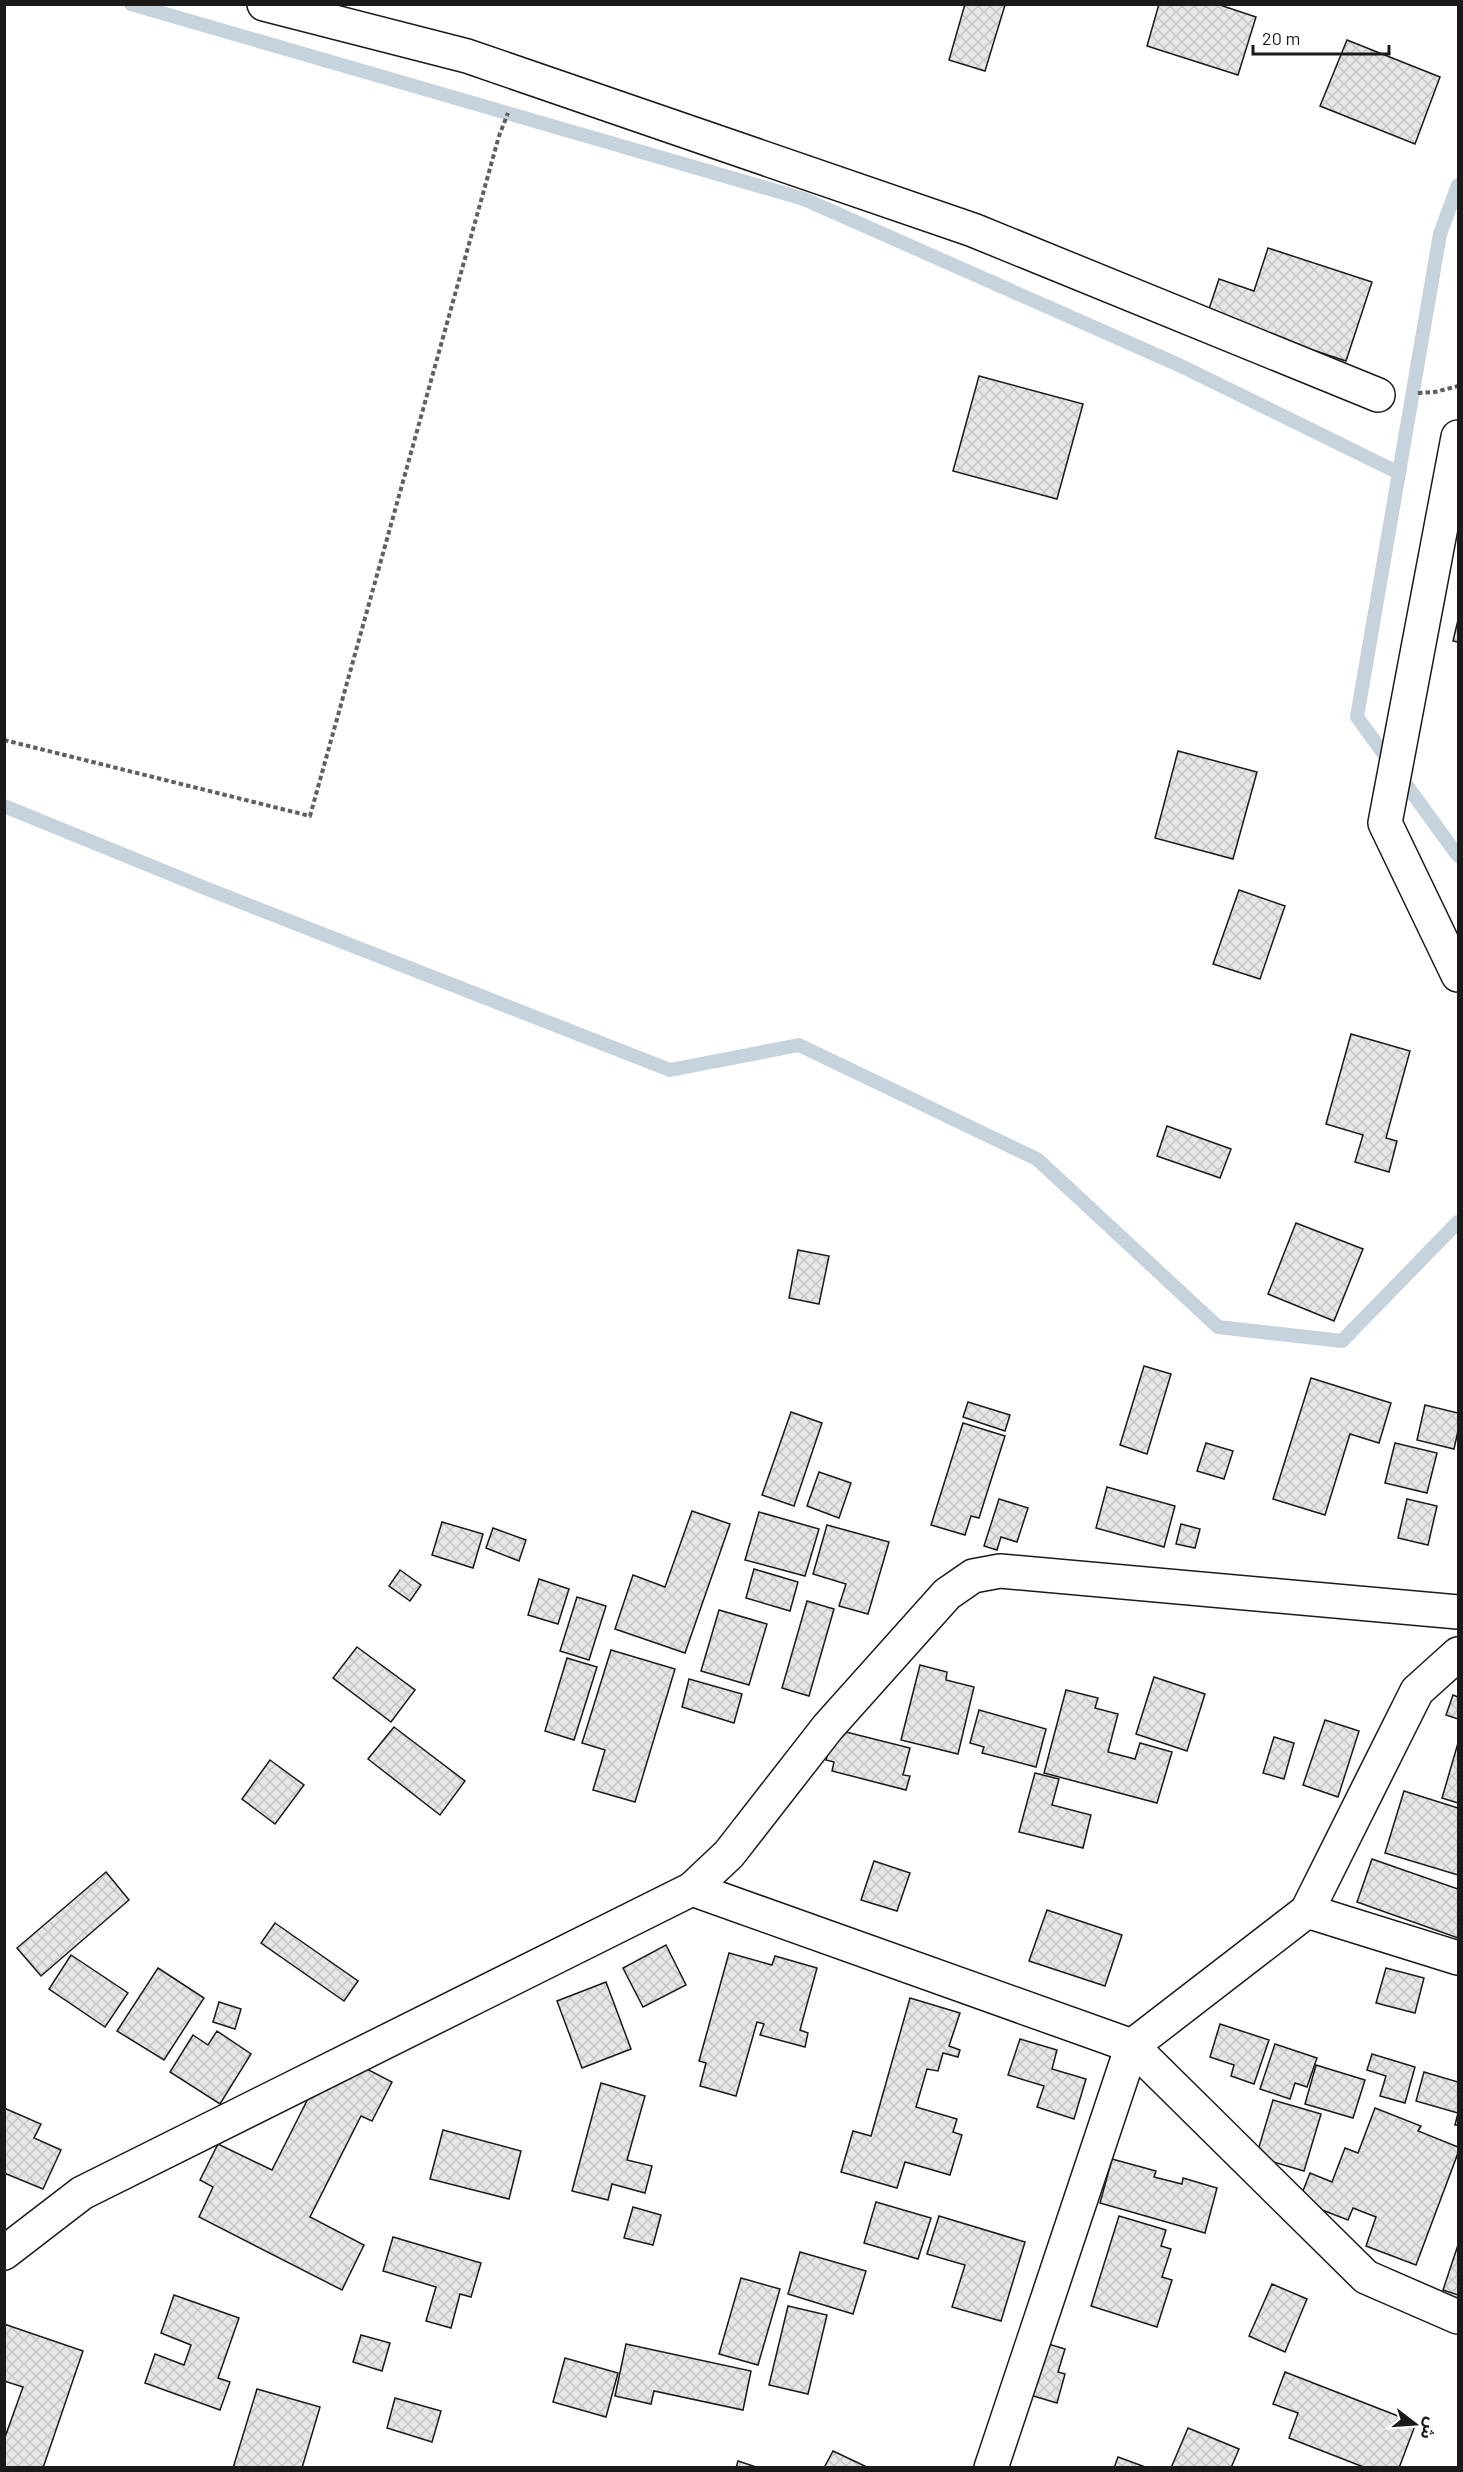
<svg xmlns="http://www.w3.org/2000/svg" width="1463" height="2472" font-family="Barlow,'Noto Sans Arabic',sans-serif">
<defs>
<pattern id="building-cross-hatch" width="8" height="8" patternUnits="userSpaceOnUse" patternTransform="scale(1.5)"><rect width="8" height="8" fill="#e6e6e6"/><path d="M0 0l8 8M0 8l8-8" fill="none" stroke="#c5c5c5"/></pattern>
</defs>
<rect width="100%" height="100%" fill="#fff"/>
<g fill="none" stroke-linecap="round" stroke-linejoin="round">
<g stroke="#c6d2dc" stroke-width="14">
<polyline points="131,4 804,199 1179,365 1399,473"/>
<polyline points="1458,185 1440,234 1357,717 1458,856"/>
<polyline points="4,806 205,888 670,1070 799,1045 1037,1159 1218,1327 1342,1341 1458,1222"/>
</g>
</g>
<g fill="url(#building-cross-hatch)" stroke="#1a1a1a" stroke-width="1.5">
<polygon points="965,4 1005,5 985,71 949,60"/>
<polygon points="1159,4 1217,4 1256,17 1238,75 1147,46"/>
<polygon points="1347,40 1440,77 1415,144 1320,106"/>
<polygon points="1268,248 1372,282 1346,361 1207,315 1219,279 1254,291"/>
<polygon points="979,376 1083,404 1057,499 953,471"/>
<polygon points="1458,620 1458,642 1453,641"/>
<polygon points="1178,751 1257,772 1233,859 1155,838"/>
<polygon points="1239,890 1285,906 1260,979 1213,964"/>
<polygon points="1351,1034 1410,1051 1386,1138 1397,1141 1389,1172 1355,1162 1363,1135 1326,1124"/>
<polygon points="1167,1126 1231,1149 1220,1178 1157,1156"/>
<polygon points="1296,1223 1363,1249 1334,1321 1268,1294"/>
<polygon points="798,1250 829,1256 819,1304 789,1298"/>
<polygon points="1144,1366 1171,1374 1147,1454 1120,1445"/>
<polygon points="1311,1378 1391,1403 1379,1443 1350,1434 1325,1515 1273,1499"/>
<polygon points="968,1402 1010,1415 1005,1431 963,1417"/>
<polygon points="1425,1405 1458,1413 1458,1431 1454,1449 1417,1440"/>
<polygon points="791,1412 822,1423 794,1506 762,1495"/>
<polygon points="963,1423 1005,1436 979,1518 971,1516 965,1535 931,1525"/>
<polygon points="1206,1443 1233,1451 1224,1479 1197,1471"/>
<polygon points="1395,1443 1437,1453 1427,1493 1385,1483"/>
<polygon points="819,1472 851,1483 839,1518 807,1506"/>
<polygon points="1107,1487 1175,1506 1164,1547 1096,1528"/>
<polygon points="999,1499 1028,1508 1017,1542 1001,1537 997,1550 984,1546"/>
<polygon points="1407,1499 1437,1506 1428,1545 1398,1538"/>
<polygon points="692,1511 730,1524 685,1653 615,1629 633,1575 665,1587"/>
<polygon points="759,1512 819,1529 805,1576 745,1560"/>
<polygon points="442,1522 483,1534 473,1568 432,1555"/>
<polygon points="1181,1524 1200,1529 1195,1548 1176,1544"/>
<polygon points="827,1525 889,1542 868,1614 839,1606 846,1584 813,1574"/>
<polygon points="493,1528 526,1540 519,1561 486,1548"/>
<polygon points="754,1569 798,1582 790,1611 746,1598"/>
<polygon points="400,1570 421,1585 410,1601 389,1586"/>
<polygon points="539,1579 569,1589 558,1624 528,1615"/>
<polygon points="577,1597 606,1606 589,1660 560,1651"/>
<polygon points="807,1601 834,1609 809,1696 782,1688"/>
<polygon points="719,1610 767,1624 749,1685 701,1671"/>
<polygon points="357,1647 415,1690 391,1722 333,1678"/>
<polygon points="611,1650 675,1669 635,1802 593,1790 605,1750 582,1743"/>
<polygon points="567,1658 597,1667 574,1740 545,1731"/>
<polygon points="920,1665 947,1672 946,1680 974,1687 958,1754 901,1740"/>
<polygon points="1154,1677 1205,1694 1187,1751 1136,1734"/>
<polygon points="689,1679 742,1694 734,1723 682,1707"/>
<polygon points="1066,1690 1098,1698 1095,1708 1118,1714 1108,1752 1135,1759 1140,1743 1172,1752 1157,1803 1044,1773"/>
<polygon points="1453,1695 1458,1697 1458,1719 1446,1715"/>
<polygon points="979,1710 1046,1729 1036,1767 982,1753 984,1747 970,1743"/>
<polygon points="1325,1720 1359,1731 1338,1797 1303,1785"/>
<polygon points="394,1727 465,1781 440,1815 368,1759"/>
<polygon points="834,1729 910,1748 903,1775 910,1776 906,1790 832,1771 834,1762 826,1760"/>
<polygon points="1274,1737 1294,1743 1284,1779 1263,1773"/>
<polygon points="1458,1743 1458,1803 1442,1798"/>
<polygon points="270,1760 304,1785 275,1824 242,1799"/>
<polygon points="1035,1773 1059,1779 1052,1805 1091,1815 1083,1848 1019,1832"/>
<polygon points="1404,1791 1458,1808 1458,1875 1385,1853"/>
<polygon points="1372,1859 1458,1889 1458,1938 1357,1902"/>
<polygon points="874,1861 910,1873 897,1911 861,1900"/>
<polygon points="106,1872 129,1900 41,1976 17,1948"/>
<polygon points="1047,1910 1122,1935 1105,1986 1029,1961"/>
<polygon points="275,1923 358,1981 344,2001 261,1943"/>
<polygon points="666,1945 686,1985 643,2007 623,1968"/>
<polygon points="729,1953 772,1965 775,1956 817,1968 800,2030 808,2033 805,2047 760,2035 764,2024 757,2022 736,2096 700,2086 706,2063 699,2061"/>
<polygon points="71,1955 128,1993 105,2027 49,1989"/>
<polygon points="158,1968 204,1998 164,2060 117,2031"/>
<polygon points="1386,1968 1424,1978 1415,2013 1376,2003"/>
<polygon points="606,1982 631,2049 582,2068 557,2001"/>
<polygon points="910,1998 960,2013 949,2046 960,2050 958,2057 943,2053 938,2071 927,2069 916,2107 957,2119 953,2132 962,2135 950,2175 905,2162 897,2188 841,2172 853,2131 871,2136"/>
<polygon points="219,2002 241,2009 235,2029 213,2022"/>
<polygon points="1220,2024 1269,2040 1254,2084 1231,2076 1234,2065 1210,2057"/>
<polygon points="217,2031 251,2054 220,2104 170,2072 193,2035 208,2045"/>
<polygon points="1020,2039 1057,2050 1052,2069 1086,2079 1074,2119 1037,2107 1044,2086 1008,2075"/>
<polygon points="1275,2044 1317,2058 1307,2087 1295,2083 1290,2099 1260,2089"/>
<polygon points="332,2051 392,2082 372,2121 361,2116 310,2217 364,2245 342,2290 199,2217 213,2187 200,2180 218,2144 272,2170"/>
<polygon points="1372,2054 1415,2067 1405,2103 1380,2096 1386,2076 1367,2070"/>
<polygon points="1316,2065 1365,2080 1353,2118 1305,2104"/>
<polygon points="1424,2072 1458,2082 1458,2125 1455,2125 1458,2113 1416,2101"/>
<polygon points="601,2083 645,2096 627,2160 652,2166 645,2193 612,2184 608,2200 572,2191"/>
<polygon points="1273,2100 1321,2114 1304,2171 1256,2157"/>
<polygon points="4,2108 41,2124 34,2138 61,2150 43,2189 4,2173"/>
<polygon points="1375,2108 1421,2126 1418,2131 1458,2147 1458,2153 1416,2265 1366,2246 1376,2217 1353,2208 1348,2220 1299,2201 1310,2173 1332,2182 1345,2148 1358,2153"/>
<polygon points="443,2130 521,2151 509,2199 430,2179"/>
<polygon points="1112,2159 1156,2171 1154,2177 1182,2184 1183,2178 1217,2188 1205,2233 1100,2203"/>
<polygon points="876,2202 931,2218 918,2259 864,2243"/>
<polygon points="633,2207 661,2215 653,2245 624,2238"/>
<polygon points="939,2216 1025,2242 1001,2321 952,2307 965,2265 927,2254"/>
<polygon points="1119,2216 1166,2230 1161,2246 1171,2249 1162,2277 1172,2280 1157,2327 1091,2306"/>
<polygon points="393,2237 481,2263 471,2297 460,2294 451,2328 426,2321 436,2287 383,2271"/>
<polygon points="1458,2245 1458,2295 1443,2290"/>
<polygon points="800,2252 866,2271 853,2314 788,2294"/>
<polygon points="741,2278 780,2289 758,2365 719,2354"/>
<polygon points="1272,2284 1307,2299 1285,2352 1249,2336"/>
<polygon points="174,2295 239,2318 218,2378 230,2382 220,2410 145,2383 155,2354 184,2365 191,2345 161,2333"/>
<polygon points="788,2306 827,2315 808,2394 769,2385"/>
<polygon points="4,2324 83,2351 43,2468 4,2468 4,2440 23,2387 4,2381"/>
<polygon points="361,2335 390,2343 382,2371 353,2362"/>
<polygon points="1045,2343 1065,2349 1058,2372 1065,2374 1057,2403 1030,2395"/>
<polygon points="626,2344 751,2371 743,2410 654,2391 651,2404 615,2396"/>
<polygon points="565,2358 618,2373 606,2417 553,2402"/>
<polygon points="1285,2372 1416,2423 1399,2468 1366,2468 1289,2438 1298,2413 1273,2404"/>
<polygon points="257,2389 320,2407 302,2468 233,2468"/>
<polygon points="395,2398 441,2411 432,2442 387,2428"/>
<polygon points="1188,2428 1239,2449 1231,2468 1171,2468"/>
<polygon points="833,2451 869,2468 824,2468"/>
<polygon points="1118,2457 1148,2468 1114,2468"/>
<polygon points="738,2461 759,2468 736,2468"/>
</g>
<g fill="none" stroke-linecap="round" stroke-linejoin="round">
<g stroke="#1a1a1a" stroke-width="36">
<g id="street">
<polyline points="264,4 467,56 973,230 1378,395"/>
<polyline points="692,1889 1132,2046 1366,2277 1458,2317"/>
<polyline points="1307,1911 1458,1958"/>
<polyline points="4,2253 82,2193 692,1889 729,1854 828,1727 947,1594 973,1576 1000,1571 1458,1612"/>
</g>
</g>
<g stroke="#1a1a1a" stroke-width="36">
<g id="secondary">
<polyline points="1458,437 1385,823 1458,975"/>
<polyline points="991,2468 1132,2046 1307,1911 1417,1691 1458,1654"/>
</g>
</g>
<g stroke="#5f5f5f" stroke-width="4" stroke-dasharray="4.5 3" stroke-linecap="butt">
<polyline points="1418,393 1435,392 1458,386"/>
<polyline points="4,740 310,816 499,136 508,113"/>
</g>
<use href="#street" stroke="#fff" stroke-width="33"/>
<use href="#secondary" stroke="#fff" stroke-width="33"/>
</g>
<rect width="1463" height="2472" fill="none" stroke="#1a1a1a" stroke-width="12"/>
<g transform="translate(1415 2424) rotate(107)" stroke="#ffffff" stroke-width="4.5" paint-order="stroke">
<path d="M0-4.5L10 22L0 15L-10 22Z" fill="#1a1a1a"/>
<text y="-9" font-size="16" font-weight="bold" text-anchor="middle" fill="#1a1a1a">ش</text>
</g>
<path d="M1253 45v9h136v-9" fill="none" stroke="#1a1a1a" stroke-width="3"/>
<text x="1262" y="45" font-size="18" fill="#1a1a1a" stroke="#ffffff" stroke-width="4.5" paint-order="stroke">20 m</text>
</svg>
